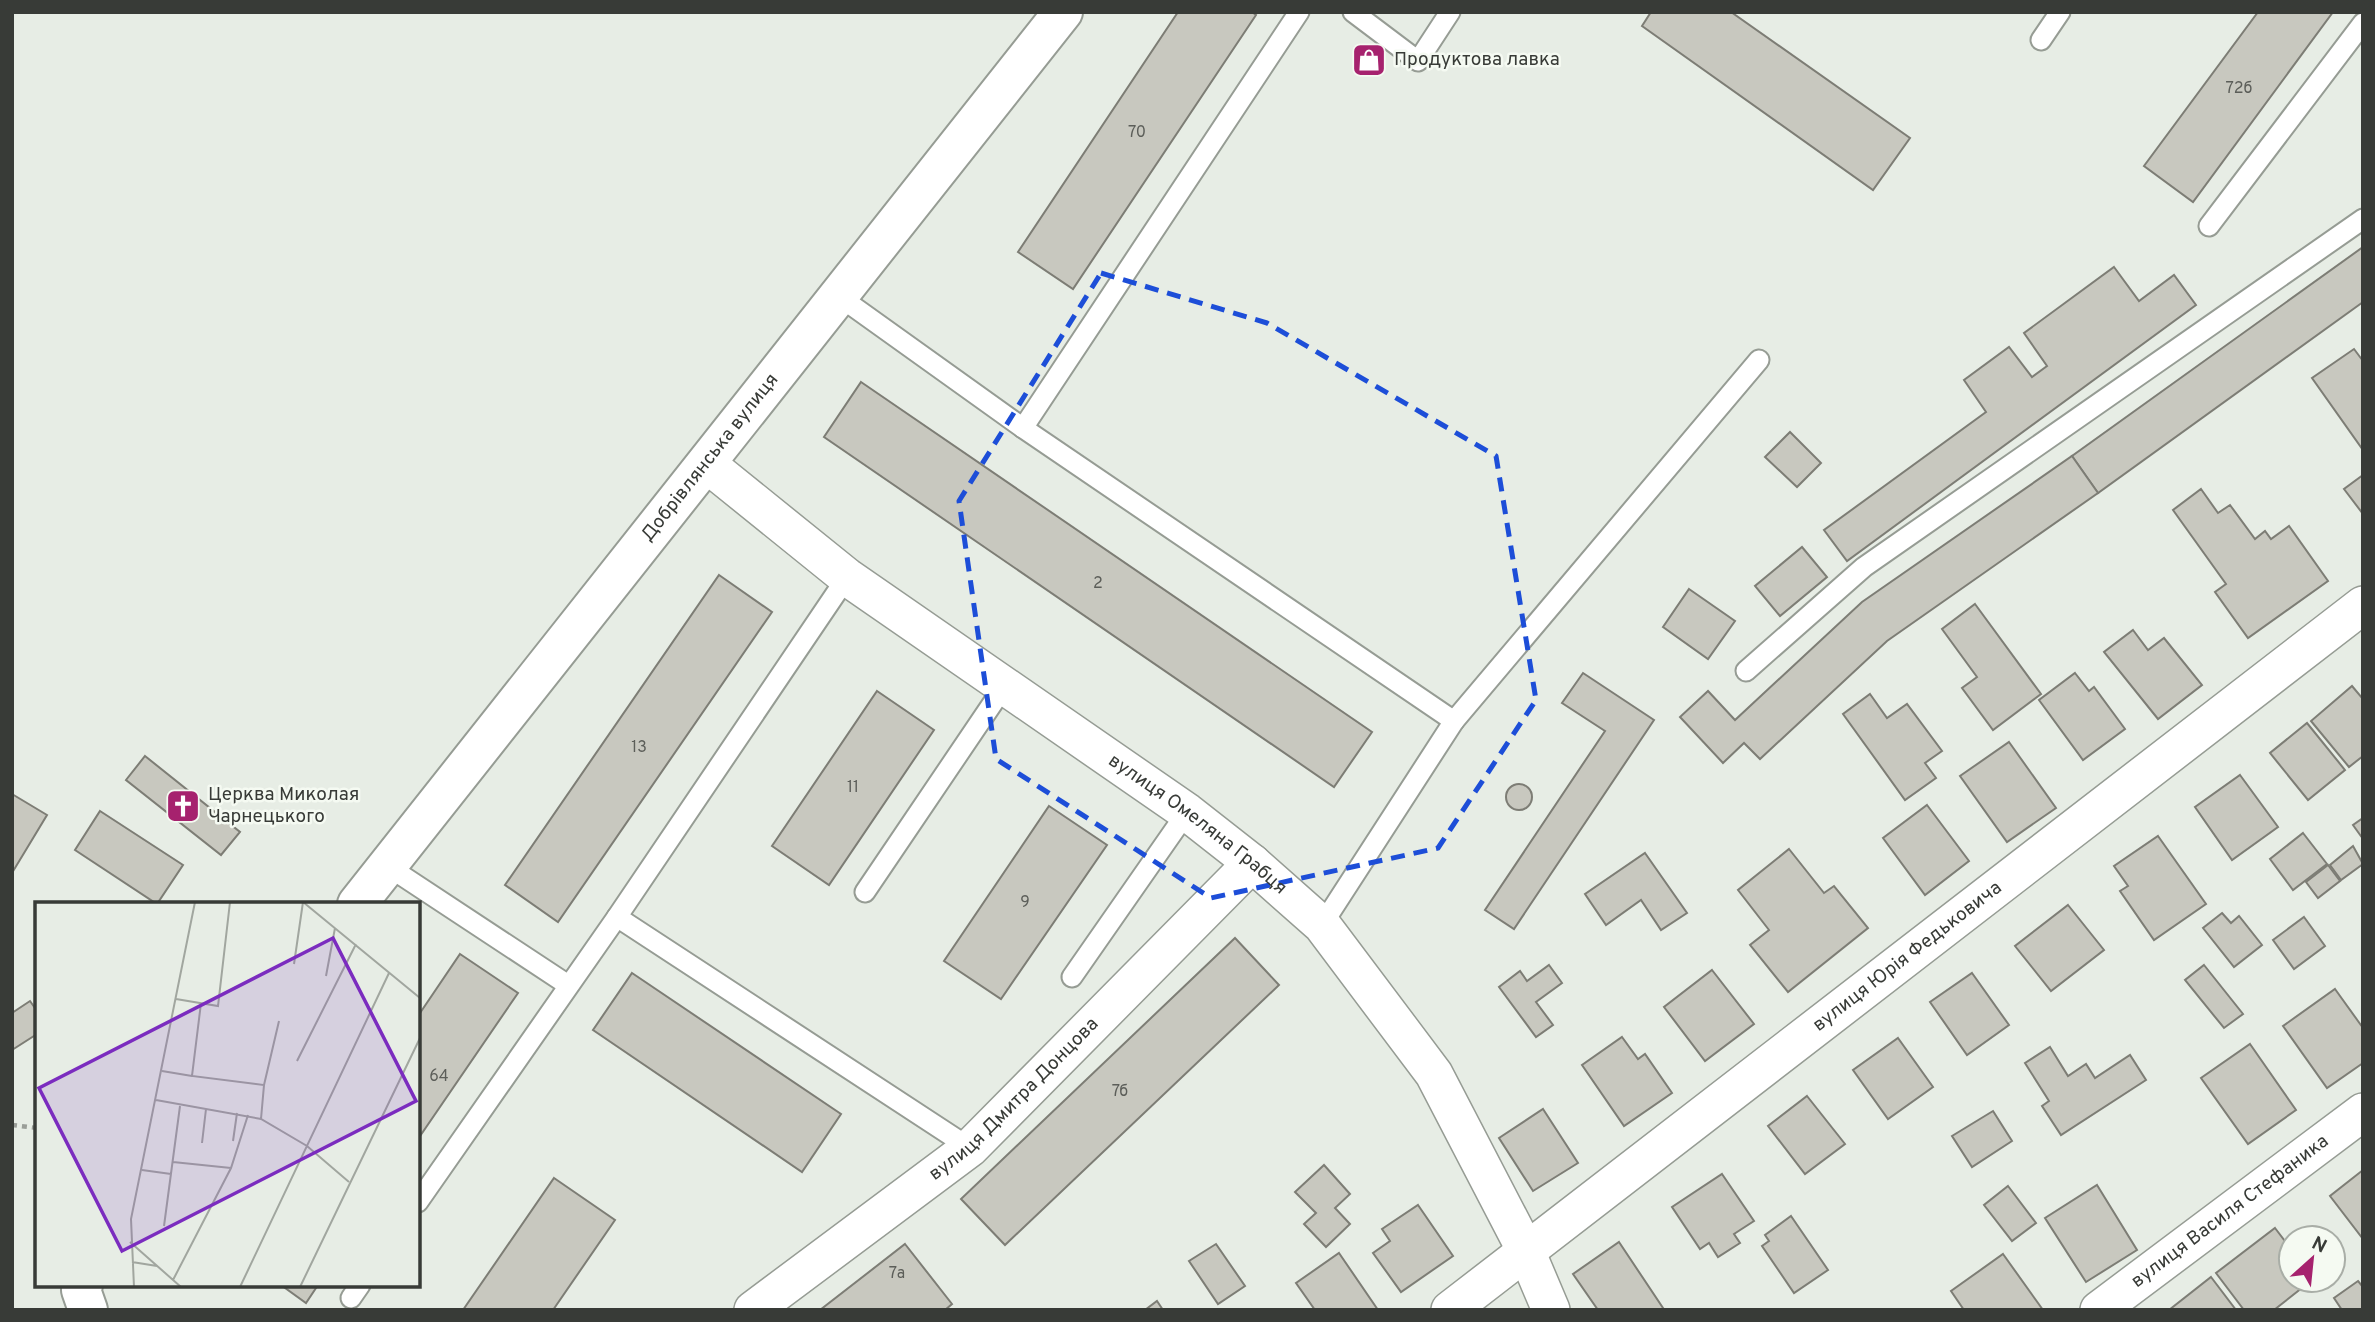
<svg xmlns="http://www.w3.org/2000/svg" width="2375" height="1322" font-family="Overpass,sans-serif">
<rect width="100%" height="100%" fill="#e7ede5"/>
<g fill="#c8c8bf" stroke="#7d7d75" stroke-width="2">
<polygon points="1178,12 1252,12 1256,15 1073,289 1018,252"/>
<polygon points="1651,12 1731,12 1910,138 1873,190 1642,26"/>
<polygon points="2258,12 2333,12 2193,202 2144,166"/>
<polygon points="2363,247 2363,302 2098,493 2072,456"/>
<polygon points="2114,267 2139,301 2174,275 2196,305 1847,561 1824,530 1986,412 1964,380 2009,347 2032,377 2047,366 2024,333"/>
<polygon points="2354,349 2363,361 2363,450 2312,378"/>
<polygon points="861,382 1372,732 1334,787 824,437"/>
<polygon points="1790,432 1821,463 1797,487 1765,457"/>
<polygon points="2072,456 2098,493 1887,641 1760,759 1744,743 1723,763 1680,717 1708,691 1735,720 1862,602"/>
<polygon points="2363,475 2363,514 2344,489"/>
<polygon points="2201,489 2218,513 2230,505 2255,539 2265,531 2271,539 2289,526 2328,581 2248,638 2215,592 2226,584 2173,510"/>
<polygon points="1802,547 1827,577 1780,616 1755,586"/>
<polygon points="719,575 772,612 558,922 505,885"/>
<polygon points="1689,589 1735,621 1708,659 1663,627"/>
<polygon points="1975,604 2041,694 1993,730 1962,688 1977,677 1942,629"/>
<polygon points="2133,630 2148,650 2164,638 2202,685 2158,719 2104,652"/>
<polygon points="1583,673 1654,720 1514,929 1485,910 1605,731 1562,703"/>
<polygon points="2075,673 2089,691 2094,687 2125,729 2083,760 2039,700"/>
<polygon points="2352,686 2363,699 2363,756 2349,767 2311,721"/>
<polygon points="877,691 934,730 829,885 772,846"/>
<polygon points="1870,694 1887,718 1907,704 1942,751 1925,763 1936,778 1905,800 1843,714"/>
<polygon points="2307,723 2345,770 2308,800 2270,753"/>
<polygon points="2009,742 2056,808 2007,842 1960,776"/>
<polygon points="145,756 240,832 221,855 126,780"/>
<polygon points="2240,775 2278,827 2232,860 2195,807"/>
<circle cx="1519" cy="797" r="13"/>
<polygon points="12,794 47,815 12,873"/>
<polygon points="1927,805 1969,861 1925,895 1883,838"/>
<polygon points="1049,806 1107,845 1001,999 944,961"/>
<polygon points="100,811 183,865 157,904 75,850"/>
<polygon points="2363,818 2363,839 2353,825"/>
<polygon points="2303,833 2327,864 2293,890 2270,859"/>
<polygon points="2158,836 2206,904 2154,940 2120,891 2128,886 2114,866"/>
<polygon points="2353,846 2363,864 2341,880 2330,865"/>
<polygon points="1789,849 1824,893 1834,886 1868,928 1788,992 1750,945 1769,930 1738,890"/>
<polygon points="1645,853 1687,913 1661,930 1641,900 1606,925 1585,894"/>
<polygon points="2328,865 2340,881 2318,898 2306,882"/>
<polygon points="2068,905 2104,950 2051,991 2015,946"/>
<polygon points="2222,913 2231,923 2239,916 2262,945 2234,967 2203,928"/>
<polygon points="2304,917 2325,946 2294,969 2273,940"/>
<polygon points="1235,938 1279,985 1005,1245 961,1199"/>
<polygon points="460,954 518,993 418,1139 418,1016"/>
<polygon points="1549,965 1562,983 1536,1002 1553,1025 1536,1037 1499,987 1520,971 1527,981"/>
<polygon points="2204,965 2243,1014 2224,1028 2185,980"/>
<polygon points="1712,970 1754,1024 1705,1061 1664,1007"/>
<polygon points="632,973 841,1114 802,1172 593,1030"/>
<polygon points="1972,973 2009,1025 1967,1055 1930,1002"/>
<polygon points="2335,989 2363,1028 2363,1063 2327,1088 2283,1026"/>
<polygon points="30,1001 37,1011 37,1034 12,1050 12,1013"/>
<polygon points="1622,1037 1638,1059 1645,1054 1672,1093 1624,1126 1582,1065"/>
<polygon points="1898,1038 1933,1087 1888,1119 1853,1070"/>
<polygon points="2250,1044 2296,1110 2248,1144 2201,1078"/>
<polygon points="2050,1047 2068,1076 2086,1064 2095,1078 2130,1055 2146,1080 2061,1135 2042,1106 2049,1101 2025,1063"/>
<polygon points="1807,1096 1845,1144 1805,1174 1768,1126"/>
<polygon points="1543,1109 1578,1163 1533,1191 1499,1138"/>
<polygon points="1993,1111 2012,1141 1972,1167 1952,1136"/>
<polygon points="1324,1165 1350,1194 1335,1208 1350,1224 1326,1247 1304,1224 1316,1213 1295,1192"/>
<polygon points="2363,1170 2363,1239 2330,1196"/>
<polygon points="1722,1174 1754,1221 1734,1234 1740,1243 1718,1257 1709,1243 1700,1249 1672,1207"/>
<polygon points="554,1178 615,1220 553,1310 463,1310"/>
<polygon points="2097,1185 2137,1250 2086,1282 2045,1218"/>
<polygon points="2008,1186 2036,1223 2012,1241 1984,1205"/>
<polygon points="1418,1205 1453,1256 1401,1292 1373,1253 1390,1241 1382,1229"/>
<polygon points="1791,1216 1828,1270 1794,1293 1762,1246 1769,1241 1765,1235"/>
<polygon points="2275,1228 2291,1249 2291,1280 2312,1280 2274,1310 2244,1310 2216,1273"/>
<polygon points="1619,1242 1663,1308 1660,1310 1598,1310 1573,1274"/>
<polygon points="905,1244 952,1304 945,1310 820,1310"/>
<polygon points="1216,1244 1245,1286 1218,1304 1189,1261"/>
<polygon points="1339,1253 1378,1310 1315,1310 1296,1283"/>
<polygon points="2003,1254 2043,1310 1964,1310 1951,1291"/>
<polygon points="2211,1277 2236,1310 2169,1310"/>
<polygon points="2358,1281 2363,1287 2363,1310 2342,1310 2334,1298"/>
<polygon points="281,1285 318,1285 306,1303"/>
<polygon points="1157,1301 1163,1310 1145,1310"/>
</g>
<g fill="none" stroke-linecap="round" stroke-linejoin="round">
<g stroke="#969c94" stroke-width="23">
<g id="service">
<polyline points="1299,12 1023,428 1454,721 1322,925"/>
<polyline points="1353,12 1418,61 1450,12"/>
<polyline points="2041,40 2060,12"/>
<polyline points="2209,226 2363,23"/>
<polyline points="840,297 1023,428"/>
<polyline points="1746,671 1864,567 2363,219"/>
<polyline points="1454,721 1759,360"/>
<polyline points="389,867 568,985"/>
<polyline points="865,892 1005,685"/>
<polyline points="617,917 970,1148"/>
<polyline points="1072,977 1187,812"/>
<polyline points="418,1202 617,917 847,577"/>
<polyline points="351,1298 360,1285"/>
</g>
</g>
<g stroke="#969c94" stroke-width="40">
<g id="minor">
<path id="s1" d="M707,464L847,577L1187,812L1252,863L1322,925L1434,1074L1526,1251L1551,1310"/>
<path id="s2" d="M753,1310L970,1148L1252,863"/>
<path id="s3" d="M1450,1310L2363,605"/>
<path id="s4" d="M2099,1310L2363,1112"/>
</g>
</g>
<g stroke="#969c94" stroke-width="42">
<g id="tertiary">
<path id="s5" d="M357,904L1063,12"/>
<polyline points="83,1285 81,1290 88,1310"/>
</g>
</g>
<polyline stroke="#9a9e98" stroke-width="4.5" stroke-dasharray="5 5" stroke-linecap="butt" points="12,1125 37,1128"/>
<use href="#service" stroke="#fff" stroke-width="19"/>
<use href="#minor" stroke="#fff" stroke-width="37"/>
<use href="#tertiary" stroke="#fff" stroke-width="38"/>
</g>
<path fill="none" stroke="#1d4ed8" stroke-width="5" stroke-dasharray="14 9" stroke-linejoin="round" d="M1101,273L1267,323L1496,456L1536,700L1438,848L1211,898L996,759L959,501Z"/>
<defs>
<g id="shop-square" transform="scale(1.75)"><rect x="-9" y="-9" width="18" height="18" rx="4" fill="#a6226e" stroke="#f5faf2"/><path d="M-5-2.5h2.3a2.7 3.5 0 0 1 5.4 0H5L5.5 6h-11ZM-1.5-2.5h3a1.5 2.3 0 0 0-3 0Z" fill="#fff"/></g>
<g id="church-square" transform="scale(1.75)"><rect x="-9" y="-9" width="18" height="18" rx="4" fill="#a6226e" stroke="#f5faf2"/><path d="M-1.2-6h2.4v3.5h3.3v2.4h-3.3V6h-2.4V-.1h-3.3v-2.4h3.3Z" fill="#fff"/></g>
</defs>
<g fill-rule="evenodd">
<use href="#shop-square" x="1369" y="60"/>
<use href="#church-square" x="183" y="806"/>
</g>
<g text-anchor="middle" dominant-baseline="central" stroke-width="5" stroke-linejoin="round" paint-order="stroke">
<g font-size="16" fill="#5c5e59">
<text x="2239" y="89">72б</text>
<text x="1137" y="133">70</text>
<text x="1098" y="584">2</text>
<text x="639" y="748">13</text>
<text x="853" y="788">11</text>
<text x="1025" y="903">9</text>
<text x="439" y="1077">64</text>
<text x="1120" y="1092">7б</text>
<text x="897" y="1274">7а</text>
</g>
<g font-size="19" fill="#383b37" stroke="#f5faf2" text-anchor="start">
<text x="1394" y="60">Продуктова лавка</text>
<text x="208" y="795">Церква Миколая<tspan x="208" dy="22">Чарнецького</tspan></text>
</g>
<g font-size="19" fill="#383b37" stroke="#f5faf2">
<text stroke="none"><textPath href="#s5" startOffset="569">Добрівлянська вулиця</textPath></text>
<text stroke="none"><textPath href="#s1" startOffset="609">вулиця Омеляна Грабця</textPath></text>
<text stroke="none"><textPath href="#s3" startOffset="578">вулиця Юрія Федьковича</textPath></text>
<text stroke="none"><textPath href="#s2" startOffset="336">вулиця Дмитра Донцова</textPath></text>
<text stroke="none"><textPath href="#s4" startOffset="164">вулиця Василя Стефаника</textPath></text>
</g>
</g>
<g transform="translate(35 902)">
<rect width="385" height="385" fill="#e7ede5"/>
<path fill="none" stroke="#a1a69f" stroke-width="2" d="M268,0L385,96M259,62L268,0M291,74L300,26M141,97L183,104L195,0M166,101L157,174L229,183L226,217M262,159L321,42M127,169L157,174M229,183L244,119M121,198L226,217L272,244L314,280M198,239L202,211M167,241L171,207M138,260L196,266M107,268L136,272M129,324L145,204M95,340L146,385M97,360L122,364M138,378L196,266L213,213M99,385L96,317L160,0M205,385L354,71M265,385L385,136"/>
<path fill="#7b2cbf" fill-opacity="0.15" stroke="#7b2cbf" stroke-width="3.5" d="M298,36L381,199L87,349L4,186Z"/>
<rect width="385" height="385" fill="none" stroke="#383b37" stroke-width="3.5"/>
</g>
<rect width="2375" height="1322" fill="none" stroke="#383b37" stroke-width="28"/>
<g transform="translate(2312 1259) rotate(27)"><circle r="33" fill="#f5faf2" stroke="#a9aea7" stroke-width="2"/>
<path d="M0-5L12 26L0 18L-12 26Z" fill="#a6226e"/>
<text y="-10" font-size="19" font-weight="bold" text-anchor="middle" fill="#383b37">N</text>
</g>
</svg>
